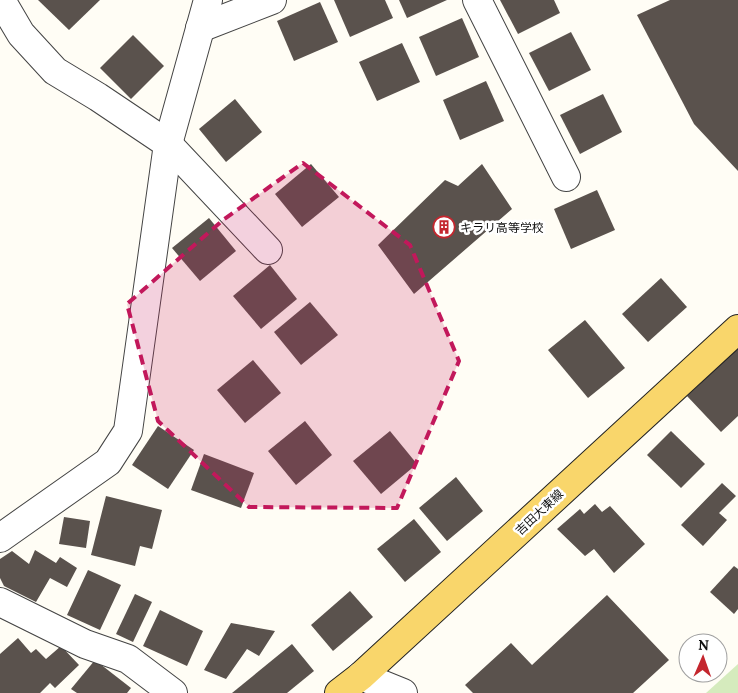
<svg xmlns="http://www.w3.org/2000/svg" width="738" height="693" font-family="Lora,'Noto Sans JP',serif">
<rect width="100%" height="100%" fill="#fffdf5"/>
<polygon fill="#d5ebbd" points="738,664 738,693 706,693"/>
<g fill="#5a524d">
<polygon points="38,0 100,0 69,30"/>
<polygon points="334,0 385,0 393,18 350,37"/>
<polygon points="399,0 447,0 407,18"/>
<polygon points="500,0 554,0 560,13 518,34"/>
<polygon points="670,0 738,0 738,171 694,124 637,15"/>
<polygon points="320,2 338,42 294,61 277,21"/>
<polygon points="462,18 479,57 436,76 419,37"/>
<polygon points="571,32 591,70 549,91 529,53"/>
<polygon points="133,35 164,66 131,99 100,68"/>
<polygon points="402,43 420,82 377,101 359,62"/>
<polygon points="486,81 504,121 460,140 443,100"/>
<polygon points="603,94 622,132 580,154 560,115"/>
<polygon points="235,99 262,132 226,162 199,129"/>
<polygon points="311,164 339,197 302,227 275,194"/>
<polygon points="482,164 512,209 414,294 378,245 445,180 458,186"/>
<polygon points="597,190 615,230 571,249 554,209"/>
<polygon points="209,218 236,251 200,281 172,248"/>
<polygon points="270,265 297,299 261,329 233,296"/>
<polygon points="661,278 687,307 648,342 622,314"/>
<polygon points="310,302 338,335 301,365 274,332"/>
<polygon points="585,320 625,368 588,398 548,350"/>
<polygon points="738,348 738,416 721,432 687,396"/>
<polygon points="253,360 281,393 245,423 217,390"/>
<polygon points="305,421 332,455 296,485 268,451"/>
<polygon points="158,426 194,450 168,489 132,465"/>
<polygon points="390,431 417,464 381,494 353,461"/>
<polygon points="671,431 705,464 681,488 647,455"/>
<polygon points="204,454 254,473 241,508 191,490"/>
<polygon points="456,477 483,511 447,541 419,508"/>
<polygon points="722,483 736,496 719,513 727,520 703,546 681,525"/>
<polygon points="106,496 162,510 152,549 140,546 135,566 91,555"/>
<polygon points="595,504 602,512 610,506 645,544 614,573 594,549 585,556 557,529 580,509 584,514"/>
<polygon points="64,517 90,521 86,548 59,544"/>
<polygon points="414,519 441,552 405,582 377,549"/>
<polygon points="35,550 56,563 60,557 77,568 67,587 50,578 36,602 4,586 0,578 0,559 12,551 29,564"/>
<polygon points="734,566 738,569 738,609 734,614 710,592"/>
<polygon points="88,570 121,585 100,630 67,615"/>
<polygon points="350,591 373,617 333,651 311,625"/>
<polygon points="135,594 152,602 133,642 116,634"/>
<polygon points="607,595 669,660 633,693 473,693 465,685 511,643 532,665"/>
<polygon points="160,610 203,631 187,666 143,646"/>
<polygon points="231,623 275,631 259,656 247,649 226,679 204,670"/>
<polygon points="18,638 31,653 36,649 46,659 61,646 79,665 55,688 50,683 40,693 0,693 0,654"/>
<polygon points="292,644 314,671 287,693 232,693"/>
<polygon points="95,660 131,688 127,693 77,693 71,689"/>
</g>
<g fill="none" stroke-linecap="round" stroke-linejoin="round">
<g stroke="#444" stroke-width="30">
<g id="minor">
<polyline points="1,0 21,34 55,71 98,97 168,144 268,250"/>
<polyline points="477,0 566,177"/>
<polyline points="200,28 272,0"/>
<polyline points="0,538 108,462 128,431 168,144 208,0"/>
<polyline points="0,602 85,644 128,659 173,693"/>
<polyline points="361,676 403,693"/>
</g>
</g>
<g stroke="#222" stroke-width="30">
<polyline id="major" points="339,693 361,676 738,329"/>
</g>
<use href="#minor" stroke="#fff" stroke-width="28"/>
<use href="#major" stroke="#f9d66b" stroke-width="28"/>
</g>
<path fill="#c2185b" fill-opacity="0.2" stroke="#c2185b" stroke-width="4" stroke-dasharray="10 6" stroke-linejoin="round" d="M303,163L410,245L459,361L397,508L249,507L158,421L127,304L223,220Z"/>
<defs>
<g id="building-ring" transform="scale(1.125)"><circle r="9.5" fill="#fff" stroke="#c4262e" stroke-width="1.5"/><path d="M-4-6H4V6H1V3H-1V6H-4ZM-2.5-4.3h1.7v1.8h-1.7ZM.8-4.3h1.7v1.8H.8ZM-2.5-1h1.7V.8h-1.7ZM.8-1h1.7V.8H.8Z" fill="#c4262e"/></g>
</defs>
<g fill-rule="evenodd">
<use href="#building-ring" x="444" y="227"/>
</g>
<g text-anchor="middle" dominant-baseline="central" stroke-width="5" stroke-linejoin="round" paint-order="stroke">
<g font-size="12" fill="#111" stroke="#fff" text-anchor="start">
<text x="460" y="227">キラリ高等学校</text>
</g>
<g font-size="12" fill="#111" stroke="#fff">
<text transform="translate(539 512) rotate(-43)">吉田大東線</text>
</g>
</g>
<g transform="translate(703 658) rotate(2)"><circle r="24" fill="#ffffff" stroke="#a0a0a0"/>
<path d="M0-4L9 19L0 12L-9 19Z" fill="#c4262e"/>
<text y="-8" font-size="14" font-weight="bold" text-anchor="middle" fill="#111111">N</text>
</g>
</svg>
